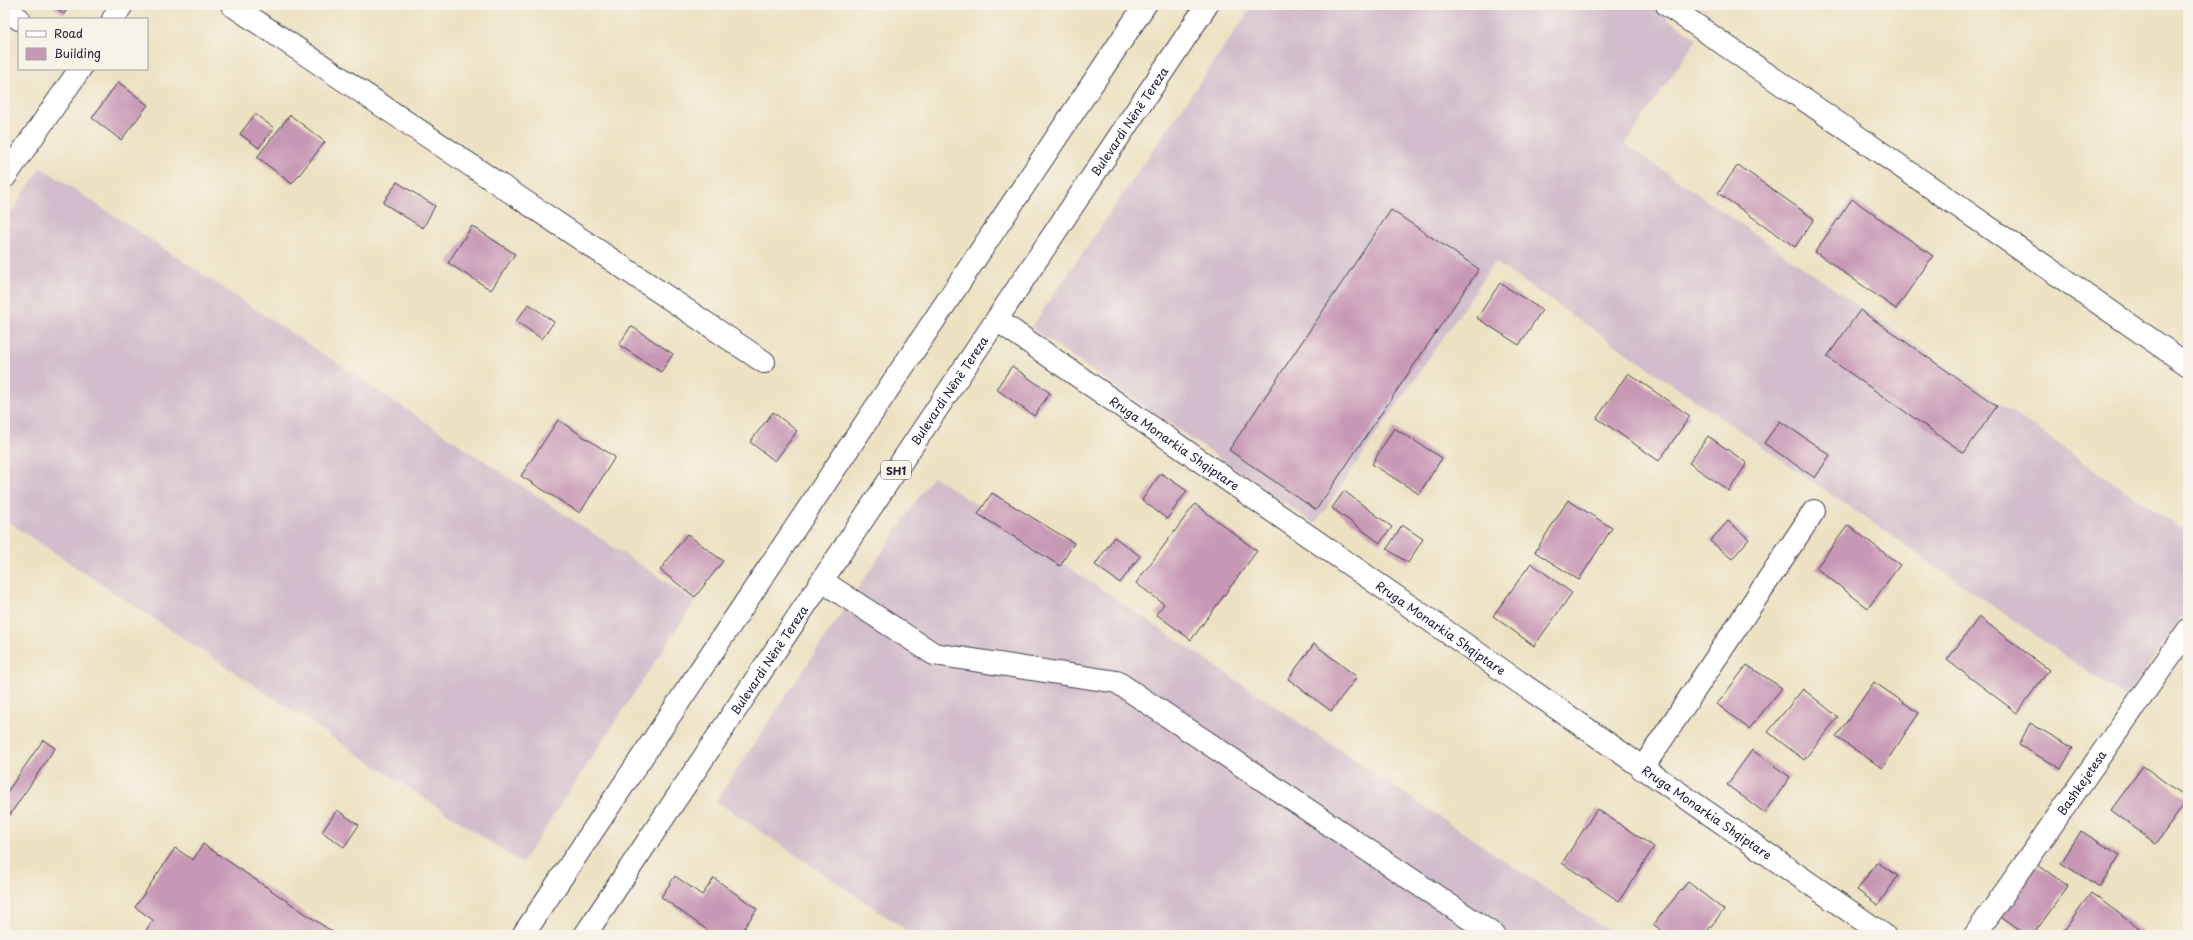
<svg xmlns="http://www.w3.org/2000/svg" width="2193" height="940" font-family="'Playpen Sans',sans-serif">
<rect width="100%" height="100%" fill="#f7f3e8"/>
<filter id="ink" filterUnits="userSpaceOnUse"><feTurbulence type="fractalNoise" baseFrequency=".025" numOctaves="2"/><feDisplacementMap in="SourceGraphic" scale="8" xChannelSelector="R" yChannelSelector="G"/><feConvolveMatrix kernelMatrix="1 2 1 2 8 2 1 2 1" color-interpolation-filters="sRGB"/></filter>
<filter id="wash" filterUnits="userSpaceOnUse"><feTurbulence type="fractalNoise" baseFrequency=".012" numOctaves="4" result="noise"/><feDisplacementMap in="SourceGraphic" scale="16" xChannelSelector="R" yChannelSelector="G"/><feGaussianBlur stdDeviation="0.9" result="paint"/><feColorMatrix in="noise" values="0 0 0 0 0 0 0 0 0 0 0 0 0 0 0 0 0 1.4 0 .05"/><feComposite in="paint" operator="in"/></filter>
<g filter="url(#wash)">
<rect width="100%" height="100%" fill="#ece2c2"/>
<g fill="#d1bdcb">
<polygon points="1253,5 1648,5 1697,39 1625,144 2188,534 2188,608 2126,698 1495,262 1315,524 1031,328"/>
<polygon points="41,167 695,601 522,863 5,520 5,222"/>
<polygon points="933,476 1615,935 914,935 716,801"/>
</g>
<g id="blocks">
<g fill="#c798b5">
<polygon points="51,5 70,5 64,14"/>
<polygon points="118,82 148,105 121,140 92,118"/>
<polygon points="255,114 274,128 259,148 240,134"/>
<polygon points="290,115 325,142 292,184 257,157"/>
<polygon points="1738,165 1814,219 1795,247 1718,193"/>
<polygon points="397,182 435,206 423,228 383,203"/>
<polygon points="1852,199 1933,256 1896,309 1815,252"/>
<polygon points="1391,210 1479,269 1316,510 1229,450"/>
<polygon points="472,226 515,254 491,290 448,263"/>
<polygon points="1500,283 1542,310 1519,345 1477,318"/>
<polygon points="529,304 554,322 542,339 516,321"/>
<polygon points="1860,310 1997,406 1964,453 1827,357"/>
<polygon points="631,326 673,354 661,372 619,345"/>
<polygon points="1012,366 1050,393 1034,416 996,389"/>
<polygon points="1628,373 1690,416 1659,461 1597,418"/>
<polygon points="773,412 797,431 775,461 750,442"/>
<polygon points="558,420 615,457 580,513 521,476"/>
<polygon points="1780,421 1830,455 1815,478 1764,443"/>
<polygon points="1394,428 1442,458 1419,494 1372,464"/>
<polygon points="1708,436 1747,463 1729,491 1689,463"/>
<polygon points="1161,473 1187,491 1167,519 1142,500"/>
<polygon points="1344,491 1392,527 1380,543 1332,508"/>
<polygon points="992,493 1074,543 1060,566 978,514"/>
<polygon points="1568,500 1612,528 1579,580 1535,552"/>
<polygon points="1195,504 1257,551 1191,640 1156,614 1164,604 1136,583"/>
<polygon points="1728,521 1749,539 1732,559 1710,541"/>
<polygon points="1402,525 1423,539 1408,563 1387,549"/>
<polygon points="1848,525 1900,565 1868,608 1816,568"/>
<polygon points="687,534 723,561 695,597 660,570"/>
<polygon points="1114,537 1140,556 1120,583 1095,565"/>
<polygon points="1531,563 1572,593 1534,646 1493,616"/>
<polygon points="1979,617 2049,670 2017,713 1947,660"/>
<polygon points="1314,644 1357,677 1331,711 1288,679"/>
<polygon points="1747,665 1782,688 1749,729 1717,704"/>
<polygon points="1874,682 1919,713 1882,768 1836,737"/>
<polygon points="1803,689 1838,717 1804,760 1768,732"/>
<polygon points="2030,723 2073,748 2061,769 2019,745"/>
<polygon points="43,740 55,748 5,822 5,795"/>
<polygon points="1752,750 1790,777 1765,813 1727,785"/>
<polygon points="2143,766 2188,799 2156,844 2111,810"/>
<polygon points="1597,809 1654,847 1619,901 1562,863"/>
<polygon points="337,810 359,825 344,847 322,832"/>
<polygon points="2081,831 2120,855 2100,887 2061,863"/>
<polygon points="203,844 337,935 153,935 146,930 153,920 135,907 175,848 193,860"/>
<polygon points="1877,862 1898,876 1878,905 1857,890"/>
<polygon points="2035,863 2068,886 2033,935 2026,935 1998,915"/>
<polygon points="675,876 702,895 714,878 757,909 744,928 753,935 714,935 661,897"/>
<polygon points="1688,882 1724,910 1704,935 1667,935 1653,924"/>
<polygon points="2091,893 2142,930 2138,935 2061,935"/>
</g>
</g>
</g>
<g filter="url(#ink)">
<use href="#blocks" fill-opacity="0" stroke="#403f4f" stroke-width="1"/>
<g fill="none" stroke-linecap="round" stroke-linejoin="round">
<g stroke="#403f4f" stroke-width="24">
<g id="minor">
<polyline points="232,5 764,362"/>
<polyline points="1667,5 2188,365"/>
<polyline points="5,8 19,19"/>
<polyline points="113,19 122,5"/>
<polyline points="5,177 80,69"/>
<path id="s1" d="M997,320L1884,935"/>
<polyline points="822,581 934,654 1117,682 1494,935"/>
<polyline points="1642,769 1814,511"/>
<path id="s2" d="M1975,935L2188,630"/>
</g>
</g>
<g stroke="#403f4f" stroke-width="24">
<g id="major">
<polyline points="523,935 1145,5"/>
<path id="s3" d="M585,935L1207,5"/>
</g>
</g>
<use href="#minor" stroke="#fff" stroke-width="22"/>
<use href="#major" stroke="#fff" stroke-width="22"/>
</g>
</g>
<g text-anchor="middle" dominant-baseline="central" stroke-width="3" stroke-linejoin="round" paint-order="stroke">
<rect fill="#f7f3e8" stroke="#62616f" stroke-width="1" x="881" y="461" width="30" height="18" rx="3"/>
<g font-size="11" font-weight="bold" fill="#22223b">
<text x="896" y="470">SH1</text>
</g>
<g font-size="12" fill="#22223b" stroke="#f7f3e8">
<text stroke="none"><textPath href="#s3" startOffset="979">Bulevardi Nënë Tereza</textPath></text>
<text stroke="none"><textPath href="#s3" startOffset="655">Bulevardi Nënë Tereza</textPath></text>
<text stroke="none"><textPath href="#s1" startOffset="216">Rruga Monarkia Shqiptare</textPath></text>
<text stroke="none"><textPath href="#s1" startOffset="540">Rruga Monarkia Shqiptare</textPath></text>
<text stroke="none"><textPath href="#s3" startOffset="331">Bulevardi Nënë Tereza</textPath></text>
<text stroke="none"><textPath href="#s2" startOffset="186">Bashkejetesa</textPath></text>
<text stroke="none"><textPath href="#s1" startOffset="864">Rruga Monarkia Shqiptare</textPath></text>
</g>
</g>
<rect width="2193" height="940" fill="none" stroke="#f7f3e8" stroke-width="20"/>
<rect x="18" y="18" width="130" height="52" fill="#f7f3e8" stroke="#a29fa3"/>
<rect x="26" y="31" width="20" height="6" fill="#ffffff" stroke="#a29fa3"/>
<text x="54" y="38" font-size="12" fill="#22223b">Road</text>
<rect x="26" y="48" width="20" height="12" fill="#c798b5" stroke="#a29fa3"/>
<text x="54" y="58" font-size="12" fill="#22223b">Building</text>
</svg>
